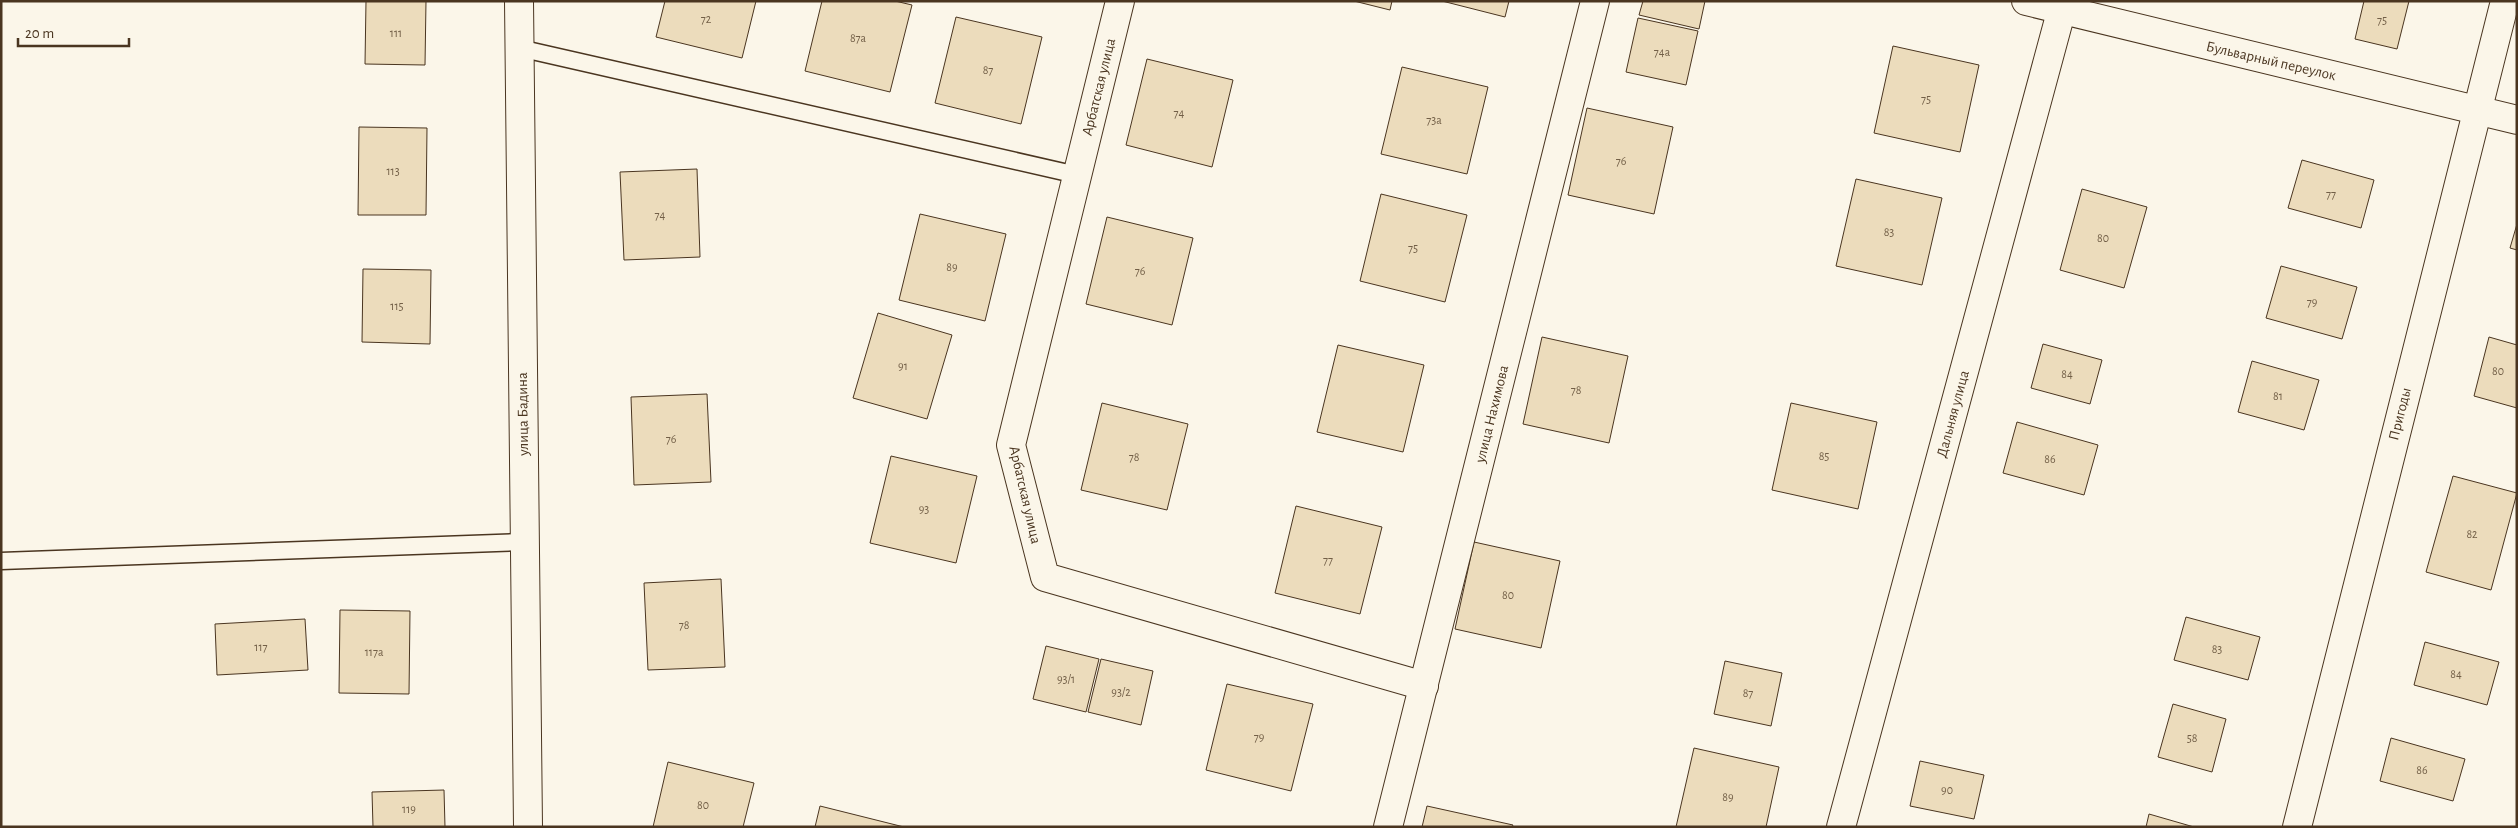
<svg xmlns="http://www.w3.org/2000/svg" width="2518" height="828" font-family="'Alegreya Sans',sans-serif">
<rect width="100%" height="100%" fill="#fbf6e9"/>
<g fill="#ecdcbc" stroke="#4a3520">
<polygon points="366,1 426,1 425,65 365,64"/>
<polygon points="665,1 756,1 742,58 656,37"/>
<polygon points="822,1 895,1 912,5 890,92 805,71"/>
<polygon points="1354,1 1392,1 1390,10"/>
<polygon points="1442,1 1509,1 1505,17"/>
<polygon points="1643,1 1705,1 1699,29 1639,15"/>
<polygon points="2364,1 2409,1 2397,49 2355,39"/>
<polygon points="956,17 1042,37 1021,124 935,103"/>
<polygon points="1638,18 1698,31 1686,85 1626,72"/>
<polygon points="1893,46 1979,65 1960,152 1874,133"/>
<polygon points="1147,59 1233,80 1212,167 1126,145"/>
<polygon points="1402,67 1488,87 1467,174 1381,154"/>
<polygon points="1587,108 1673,127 1654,214 1568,195"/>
<polygon points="359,127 427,128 426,215 358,215"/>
<polygon points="2302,160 2374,180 2361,228 2288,208"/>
<polygon points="697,169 700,257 624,260 620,172"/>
<polygon points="1856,179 1942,198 1922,285 1836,266"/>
<polygon points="2082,189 2147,207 2124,288 2060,270"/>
<polygon points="1381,194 1467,215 1445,302 1360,281"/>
<polygon points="920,214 1006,234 985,321 899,300"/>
<polygon points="1107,217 1193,238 1172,325 1086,304"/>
<polygon points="2517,224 2517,250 2510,248"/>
<polygon points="2281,266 2357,287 2342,339 2266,318"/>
<polygon points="363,269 431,270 430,344 362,342"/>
<polygon points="878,313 952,335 927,419 853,398"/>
<polygon points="1542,337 1628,356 1609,443 1523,424"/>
<polygon points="2489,337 2517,345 2517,408 2474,396"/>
<polygon points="2043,344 2102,360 2090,404 2031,388"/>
<polygon points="1338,345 1424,365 1403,452 1317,432"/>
<polygon points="2252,361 2319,380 2304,430 2238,412"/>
<polygon points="707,394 711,482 634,485 631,397"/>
<polygon points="1102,403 1188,424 1167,510 1081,490"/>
<polygon points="1791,403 1877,422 1858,509 1772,490"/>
<polygon points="2017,422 2098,445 2084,495 2003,473"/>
<polygon points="891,456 977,476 956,563 870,543"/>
<polygon points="2453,476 2517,493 2491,590 2426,572"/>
<polygon points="1296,506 1382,527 1360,614 1275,593"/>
<polygon points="1474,542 1560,561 1541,648 1455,629"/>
<polygon points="721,579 725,667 648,670 644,583"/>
<polygon points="340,610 410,611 409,694 339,693"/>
<polygon points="2186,617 2260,637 2248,680 2174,660"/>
<polygon points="305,619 308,670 217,675 215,624"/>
<polygon points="2425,642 2499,662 2487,705 2414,685"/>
<polygon points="1046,646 1099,659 1086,712 1033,699"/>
<polygon points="1101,659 1153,671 1141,725 1088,712"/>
<polygon points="1725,661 1782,673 1771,726 1714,714"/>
<polygon points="1227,684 1313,704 1291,791 1206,770"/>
<polygon points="2173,704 2226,719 2212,772 2158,757"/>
<polygon points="2391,738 2465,759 2453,801 2380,781"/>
<polygon points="1694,748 1779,767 1766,827 1676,827"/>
<polygon points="1920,761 1984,775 1974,819 1910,806"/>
<polygon points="668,762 754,783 743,827 653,827"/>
<polygon points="444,790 445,827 373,827 372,792"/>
<polygon points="820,806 904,827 815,827"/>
<polygon points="1427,806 1513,825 1512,827 1422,827"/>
<polygon points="2149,814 2194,827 2146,827"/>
</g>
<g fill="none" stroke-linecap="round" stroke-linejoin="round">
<g stroke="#4a3520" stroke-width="19">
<g id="lane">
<polyline points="519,48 1077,175"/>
<polyline points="1,561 524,542"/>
</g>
</g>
<g stroke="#4a3520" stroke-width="30">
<g id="street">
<polyline points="1120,1 1011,445 1045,577 1424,686"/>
<polyline points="2026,1 2517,120"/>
<polyline points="1388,827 1595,1"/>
<polyline points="1841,827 2064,1"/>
<polyline points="2297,827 2505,1"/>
</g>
</g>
<g stroke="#4a3520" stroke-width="30">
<polyline id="secondary" points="519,1 528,827"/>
</g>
<use href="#lane" stroke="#fbf6e9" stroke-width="16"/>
<use href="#street" stroke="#fbf6e9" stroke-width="28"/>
<use href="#secondary" stroke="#fbf6e9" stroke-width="28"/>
</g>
<g text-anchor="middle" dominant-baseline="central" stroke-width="4" stroke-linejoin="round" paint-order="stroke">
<g font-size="12" fill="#725f47">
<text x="706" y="19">72</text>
<text x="2382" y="20">75</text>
<text x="396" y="33">111</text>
<text x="858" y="38">87а</text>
<text x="1662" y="52">74а</text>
<text x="988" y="70">87</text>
<text x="1926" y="99">75</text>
<text x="1179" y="113">74</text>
<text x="1434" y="120">73а</text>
<text x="1621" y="161">76</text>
<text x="393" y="171">113</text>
<text x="2331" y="194">77</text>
<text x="660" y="215">74</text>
<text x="1889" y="232">83</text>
<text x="2103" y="238">80</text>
<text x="1413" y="248">75</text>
<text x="952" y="267">89</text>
<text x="1140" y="271">76</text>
<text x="2312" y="302">79</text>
<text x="397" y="306">115</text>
<text x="903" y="366">91</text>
<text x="2498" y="371">80</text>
<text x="2067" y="374">84</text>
<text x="1576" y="390">78</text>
<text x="2278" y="396">81</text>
<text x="671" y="439">76</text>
<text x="1824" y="456">85</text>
<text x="1134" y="457">78</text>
<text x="2050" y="459">86</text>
<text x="924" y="509">93</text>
<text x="2472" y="534">82</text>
<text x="1328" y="560">77</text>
<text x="1508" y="595">80</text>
<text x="684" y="625">78</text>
<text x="261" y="647">117</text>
<text x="2217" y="649">83</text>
<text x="374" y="652">117а</text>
<text x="2456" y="674">84</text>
<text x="1066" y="679">93/1</text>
<text x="1121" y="692">93/2</text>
<text x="1748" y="693">87</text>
<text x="1259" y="737">79</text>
<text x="2192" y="738">58</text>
<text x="2422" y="770">86</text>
<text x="1947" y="790">90</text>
<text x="1728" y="797">89</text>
<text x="703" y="805">80</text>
<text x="409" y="809">119</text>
</g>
<g font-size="15" fill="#4a3520" stroke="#fbf6e9">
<text transform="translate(2271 61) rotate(13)">Бульварный переулок</text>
<text transform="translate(1099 87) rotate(-76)">Арбатская улица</text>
<text transform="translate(523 414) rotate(-91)">улица Бадина</text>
<text transform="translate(1492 414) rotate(-76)">улица Нахимова</text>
<text transform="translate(1953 414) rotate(-75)">Дальняя улица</text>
<text transform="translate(2400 414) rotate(-76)">Пригоды</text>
<text transform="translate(1025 495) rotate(77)">Арбатская улица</text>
</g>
</g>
<rect width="2518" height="828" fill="none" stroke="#4a3520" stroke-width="5"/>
<path d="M18 38v8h111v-8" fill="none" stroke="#4a3520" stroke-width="2.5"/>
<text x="25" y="38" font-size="15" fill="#4a3520" stroke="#fbf6e9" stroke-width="4" paint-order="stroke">20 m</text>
</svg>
